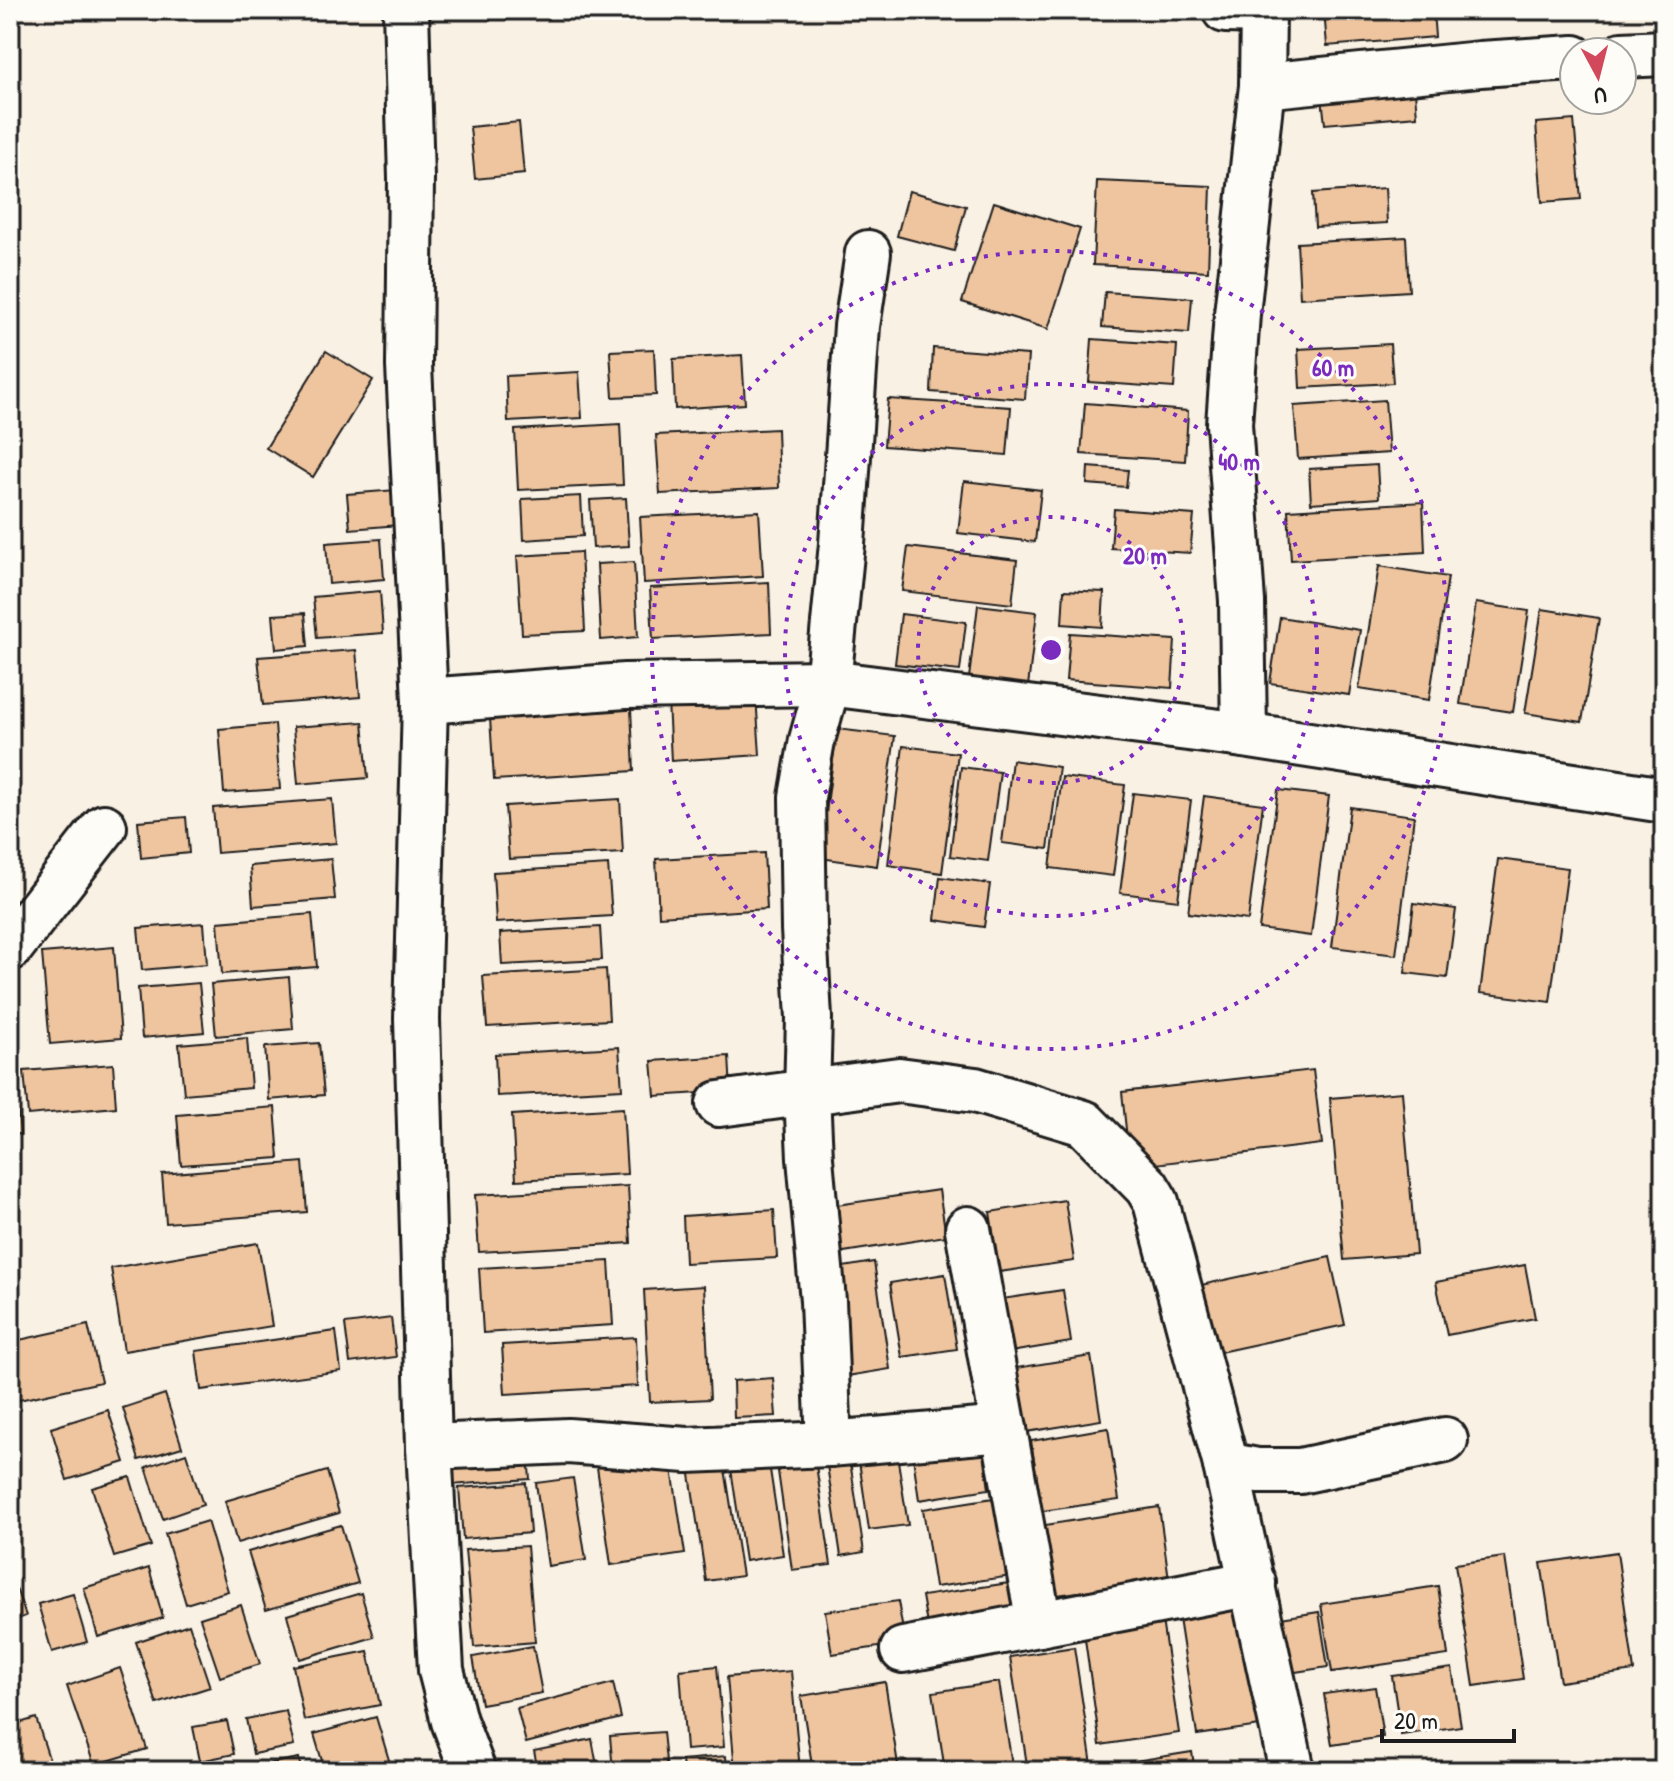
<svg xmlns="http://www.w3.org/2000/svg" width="1674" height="1781" font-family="'Patrick Hand',sans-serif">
<rect width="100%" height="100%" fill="#faf1e5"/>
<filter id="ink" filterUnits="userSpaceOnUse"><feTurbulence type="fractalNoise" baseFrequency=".0125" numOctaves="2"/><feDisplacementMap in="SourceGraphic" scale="16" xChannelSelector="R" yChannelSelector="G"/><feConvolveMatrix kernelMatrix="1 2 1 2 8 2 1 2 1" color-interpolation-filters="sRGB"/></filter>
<g filter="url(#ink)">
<g fill="#efc59f" stroke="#1c1c1c" stroke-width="2">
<polygon points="1324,10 1433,10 1435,37 1327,46"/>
<polygon points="1483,10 1585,10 1483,18"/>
<polygon points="1414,80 1417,116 1325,124 1321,89"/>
<polygon points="1574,120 1581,199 1542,202 1536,123"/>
<polygon points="519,122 524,174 475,179 470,127"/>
<polygon points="1097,181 1211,186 1208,271 1093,265"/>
<polygon points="1385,188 1387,223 1315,227 1313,193"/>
<polygon points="909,191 966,206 954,251 897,236"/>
<polygon points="994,202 1080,229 1048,329 962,302"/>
<polygon points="1406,237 1409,291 1300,298 1297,243"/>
<polygon points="1105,292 1192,298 1189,333 1102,327"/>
<polygon points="1092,339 1177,345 1174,388 1089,382"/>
<polygon points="1390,344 1393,383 1300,388 1298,349"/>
<polygon points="933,348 1028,355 1025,399 931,392"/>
<polygon points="654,349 656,395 613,397 610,351"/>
<polygon points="326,351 373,380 313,477 266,448"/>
<polygon points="742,355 745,404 675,409 673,359"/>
<polygon points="579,372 582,418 508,422 506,376"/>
<polygon points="888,399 1011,407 1007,455 884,446"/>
<polygon points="1385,400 1389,453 1298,459 1294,406"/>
<polygon points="1085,403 1188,411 1185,461 1081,454"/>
<polygon points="620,424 623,485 518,490 515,430"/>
<polygon points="777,429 779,488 660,494 656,435"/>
<polygon points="1377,465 1379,498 1311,503 1309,469"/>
<polygon points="1088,467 1128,470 1126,487 1087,484"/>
<polygon points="964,481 1041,490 1035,542 958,533"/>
<polygon points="396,490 399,525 350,529 347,494"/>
<polygon points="581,496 583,536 524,540 522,499"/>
<polygon points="626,498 629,546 593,548 590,500"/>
<polygon points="1423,502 1425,552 1291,560 1288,510"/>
<polygon points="1114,509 1194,515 1190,553 1111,548"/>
<polygon points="759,511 763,576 644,583 640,517"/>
<polygon points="381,539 384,579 329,584 326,543"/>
<polygon points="908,547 1017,560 1012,604 902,591"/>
<polygon points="581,552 585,631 522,634 517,556"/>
<polygon points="634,562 638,637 601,640 597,564"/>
<polygon points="1379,566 1448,577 1429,700 1359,689"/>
<polygon points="769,582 771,633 653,639 650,588"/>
<polygon points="1064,590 1104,592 1102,627 1062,624"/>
<polygon points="380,591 383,633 317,638 313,597"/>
<polygon points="1476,603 1529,611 1513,712 1460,704"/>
<polygon points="978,605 1037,612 1028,686 969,678"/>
<polygon points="1542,609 1599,618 1582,722 1525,713"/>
<polygon points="305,613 308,646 276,649 273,615"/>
<polygon points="901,614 966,622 960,671 895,664"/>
<polygon points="1280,617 1360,630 1349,695 1270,683"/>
<polygon points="1070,633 1175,640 1172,688 1066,680"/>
<polygon points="356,650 360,697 263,705 258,657"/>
<polygon points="756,696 760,755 671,761 668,701"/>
<polygon points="631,709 634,771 494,780 490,718"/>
<polygon points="363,722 368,778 298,784 293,727"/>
<polygon points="275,724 280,789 224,793 219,729"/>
<polygon points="837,729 895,736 877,866 820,858"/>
<polygon points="903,746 958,753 942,873 888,865"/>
<polygon points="1012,760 1059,767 1048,849 1002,843"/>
<polygon points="961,767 1000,772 988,861 950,856"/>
<polygon points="1062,777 1125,785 1113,876 1050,868"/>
<polygon points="1278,790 1329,796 1311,936 1259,929"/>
<polygon points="1133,793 1191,800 1178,900 1120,893"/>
<polygon points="1204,796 1263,804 1248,920 1188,913"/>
<polygon points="332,799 336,843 217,853 213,808"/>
<polygon points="620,799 623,853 509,859 505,806"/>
<polygon points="1350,807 1414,816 1396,955 1332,947"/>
<polygon points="186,817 189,853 141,858 138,821"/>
<polygon points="764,853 767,909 659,916 656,859"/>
<polygon points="331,859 335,899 253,906 250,866"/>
<polygon points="1498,859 1568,868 1550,1002 1480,993"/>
<polygon points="608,865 612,916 496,923 493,872"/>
<polygon points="940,877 990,884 984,927 935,920"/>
<polygon points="1414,903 1456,909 1447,978 1405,973"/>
<polygon points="312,914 317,967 222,974 218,922"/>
<polygon points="204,923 207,964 142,970 138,928"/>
<polygon points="600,927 602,960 502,965 500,933"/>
<polygon points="114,947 121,1038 50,1044 42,953"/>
<polygon points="606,969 609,1020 487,1027 483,976"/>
<polygon points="289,977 293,1029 216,1036 211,984"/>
<polygon points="199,983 204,1032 142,1038 138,988"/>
<polygon points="247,1038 251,1088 184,1094 179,1044"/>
<polygon points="319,1043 324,1095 269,1100 265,1047"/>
<polygon points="619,1047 622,1089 497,1096 495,1054"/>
<polygon points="729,1056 731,1091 655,1096 652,1061"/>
<polygon points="113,1064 116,1107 28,1115 24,1071"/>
<polygon points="1313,1070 1322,1144 1130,1167 1122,1092"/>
<polygon points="10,1089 16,1089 20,1134 10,1135"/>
<polygon points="1402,1092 1416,1254 1344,1260 1330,1098"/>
<polygon points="275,1107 279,1158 181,1165 177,1115"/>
<polygon points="623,1108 627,1174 516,1180 512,1115"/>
<polygon points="303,1162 307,1212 166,1223 162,1174"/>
<polygon points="628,1186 631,1243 479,1252 475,1195"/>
<polygon points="939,1190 946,1236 837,1253 830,1206"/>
<polygon points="1065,1200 1074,1261 999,1272 990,1212"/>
<polygon points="774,1210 777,1258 685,1263 683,1216"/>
<polygon points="258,1243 272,1326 124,1351 111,1268"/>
<polygon points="1330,1257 1345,1325 1206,1355 1192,1287"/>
<polygon points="609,1261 613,1325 483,1333 479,1268"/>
<polygon points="874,1262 890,1369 847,1376 831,1269"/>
<polygon points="1525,1265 1535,1318 1447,1335 1436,1282"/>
<polygon points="945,1274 957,1349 902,1357 890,1283"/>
<polygon points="704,1286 710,1399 650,1402 644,1290"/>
<polygon points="1063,1290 1071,1342 1010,1352 1002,1299"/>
<polygon points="391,1318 396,1357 350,1363 345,1324"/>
<polygon points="88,1325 101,1382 10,1402 10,1342"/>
<polygon points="336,1331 341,1371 201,1390 196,1351"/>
<polygon points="636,1337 638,1386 505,1394 502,1345"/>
<polygon points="1091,1356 1101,1420 1020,1433 1010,1369"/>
<polygon points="773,1378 776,1416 734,1418 733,1381"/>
<polygon points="165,1394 182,1447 139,1460 123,1408"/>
<polygon points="108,1410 125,1462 67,1480 51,1428"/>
<polygon points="1108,1428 1119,1500 1042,1511 1031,1441"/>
<polygon points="982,1439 989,1489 919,1500 912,1450"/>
<polygon points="527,1444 530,1479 451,1485 448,1451"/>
<polygon points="896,1448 908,1525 869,1530 858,1454"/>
<polygon points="767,1450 783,1555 745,1561 729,1456"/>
<polygon points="814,1452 831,1565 792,1570 776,1457"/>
<polygon points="186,1453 203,1505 163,1519 146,1467"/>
<polygon points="849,1455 864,1552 841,1556 826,1459"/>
<polygon points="670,1456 685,1554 611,1565 597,1467"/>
<polygon points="723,1456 742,1576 706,1581 688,1461"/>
<polygon points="327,1471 339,1513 237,1543 225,1501"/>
<polygon points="130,1477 151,1546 114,1557 92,1488"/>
<polygon points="573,1478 586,1560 548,1566 536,1483"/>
<polygon points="526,1483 530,1533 463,1539 459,1488"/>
<polygon points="1000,1497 1012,1576 935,1587 923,1509"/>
<polygon points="1159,1507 1169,1579 1050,1596 1039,1526"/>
<polygon points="207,1521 228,1591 186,1604 165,1534"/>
<polygon points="341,1525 358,1583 266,1610 248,1552"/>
<polygon points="527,1546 535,1642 474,1647 465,1550"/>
<polygon points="1617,1552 1634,1671 1560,1682 1541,1563"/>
<polygon points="1505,1557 1523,1679 1474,1686 1455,1564"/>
<polygon points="149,1568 163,1618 98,1637 84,1588"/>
<polygon points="10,1572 26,1616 10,1622"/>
<polygon points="1009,1583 1015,1623 929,1636 922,1596"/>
<polygon points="1438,1586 1448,1655 1332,1672 1321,1604"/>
<polygon points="361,1593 374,1637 300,1659 287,1615"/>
<polygon points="73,1594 87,1642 52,1652 38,1604"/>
<polygon points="898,1601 905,1643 832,1654 825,1611"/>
<polygon points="1248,1602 1267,1725 1197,1735 1178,1612"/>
<polygon points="241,1605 260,1664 220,1677 200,1618"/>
<polygon points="1319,1612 1328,1667 1282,1674 1274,1619"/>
<polygon points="1162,1620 1179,1733 1100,1745 1084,1632"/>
<polygon points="189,1624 210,1687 157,1704 136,1642"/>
<polygon points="533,1646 542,1693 481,1704 473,1657"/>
<polygon points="1074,1647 1092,1765 1051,1771 1028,1771 1010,1657"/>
<polygon points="368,1651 380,1705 304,1720 293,1666"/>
<polygon points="717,1666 724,1747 686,1750 680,1670"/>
<polygon points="120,1668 147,1749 94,1765 67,1686"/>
<polygon points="1452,1668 1461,1726 1401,1735 1392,1676"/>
<polygon points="791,1671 800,1771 735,1771 727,1677"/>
<polygon points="885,1682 899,1771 813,1771 801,1696"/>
<polygon points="999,1682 1013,1771 945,1771 933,1692"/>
<polygon points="613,1683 621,1718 526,1743 517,1708"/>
<polygon points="1375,1687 1383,1737 1332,1745 1324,1694"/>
<polygon points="286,1711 294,1746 253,1754 246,1719"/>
<polygon points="376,1717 392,1770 325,1771 314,1734"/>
<polygon points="36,1718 53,1771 17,1771 10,1751 10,1726"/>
<polygon points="227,1721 234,1754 200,1761 193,1727"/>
<polygon points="663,1732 667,1771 613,1771 610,1736"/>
<polygon points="592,1739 598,1771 538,1771 534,1751"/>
<polygon points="1192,1752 1195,1771 1117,1771 1116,1764"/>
<polygon points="726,1756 727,1771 683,1771 682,1760"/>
<polygon points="299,1758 301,1771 247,1771 246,1768"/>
</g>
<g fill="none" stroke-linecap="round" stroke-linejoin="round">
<g stroke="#1c1c1c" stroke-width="50">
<g id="minor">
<polyline points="406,10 411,178 409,366 425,701 417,1019 429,1447 441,1670 454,1721 473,1771"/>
<polyline points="1225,10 1263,11"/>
<polyline points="1622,55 1664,53"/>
<polyline points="1262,86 1480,64 1574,58"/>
<polyline points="425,701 625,686 828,683 1244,735 1664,800"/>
<polyline points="1244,735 1242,601 1229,424 1237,314 1262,86 1263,10"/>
<polyline points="10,948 104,827"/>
<polyline points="719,1104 899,1080 975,1090 1084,1123 1147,1187 1156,1202 1226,1465"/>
<polyline points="968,1229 1039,1624"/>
<polyline points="829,1444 823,1301 810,1158 807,1094 809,1018 804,929 802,797 812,740 828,683 842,544 857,326 868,253"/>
<polyline points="429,1447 568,1441 687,1450 829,1444 1004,1429"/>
<polyline points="903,1650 1253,1583"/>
<polyline points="1292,1771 1226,1465 1258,1471 1300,1471 1445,1440"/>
</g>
</g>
<use href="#minor" stroke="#fdfcf7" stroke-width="44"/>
</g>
</g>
<g fill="none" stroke="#7b2cbf" stroke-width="4" stroke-dasharray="4 8">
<circle cx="1051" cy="650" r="133"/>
<circle cx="1051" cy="650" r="266"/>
<circle cx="1051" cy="650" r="399"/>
</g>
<circle cx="1051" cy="650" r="12" fill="#7b2cbf" stroke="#fdfcf7" stroke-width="4"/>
<g font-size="24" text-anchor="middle" font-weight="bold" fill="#7b2cbf" stroke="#fdfcf7" stroke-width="6" stroke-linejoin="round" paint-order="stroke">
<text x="1333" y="376">60 m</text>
<text x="1239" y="470">40 m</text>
<text x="1145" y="564">20 m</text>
</g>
<rect width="1674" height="1781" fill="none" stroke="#fdfcf7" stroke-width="40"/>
<rect x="20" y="20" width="1634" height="1741" fill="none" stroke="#1c1c1c" stroke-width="3" filter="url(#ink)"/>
<g transform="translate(1598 76) rotate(173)"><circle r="38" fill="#fdfcf7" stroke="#a3a29f" stroke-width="2"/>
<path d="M0-6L14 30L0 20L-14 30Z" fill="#d1495b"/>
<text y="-12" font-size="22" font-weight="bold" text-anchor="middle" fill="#1c1c1c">U</text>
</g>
<path d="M1382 1729v12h132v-12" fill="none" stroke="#1c1c1c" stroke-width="4"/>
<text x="1394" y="1729" font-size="24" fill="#1c1c1c" stroke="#fdfcf7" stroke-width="6" paint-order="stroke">20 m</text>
</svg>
